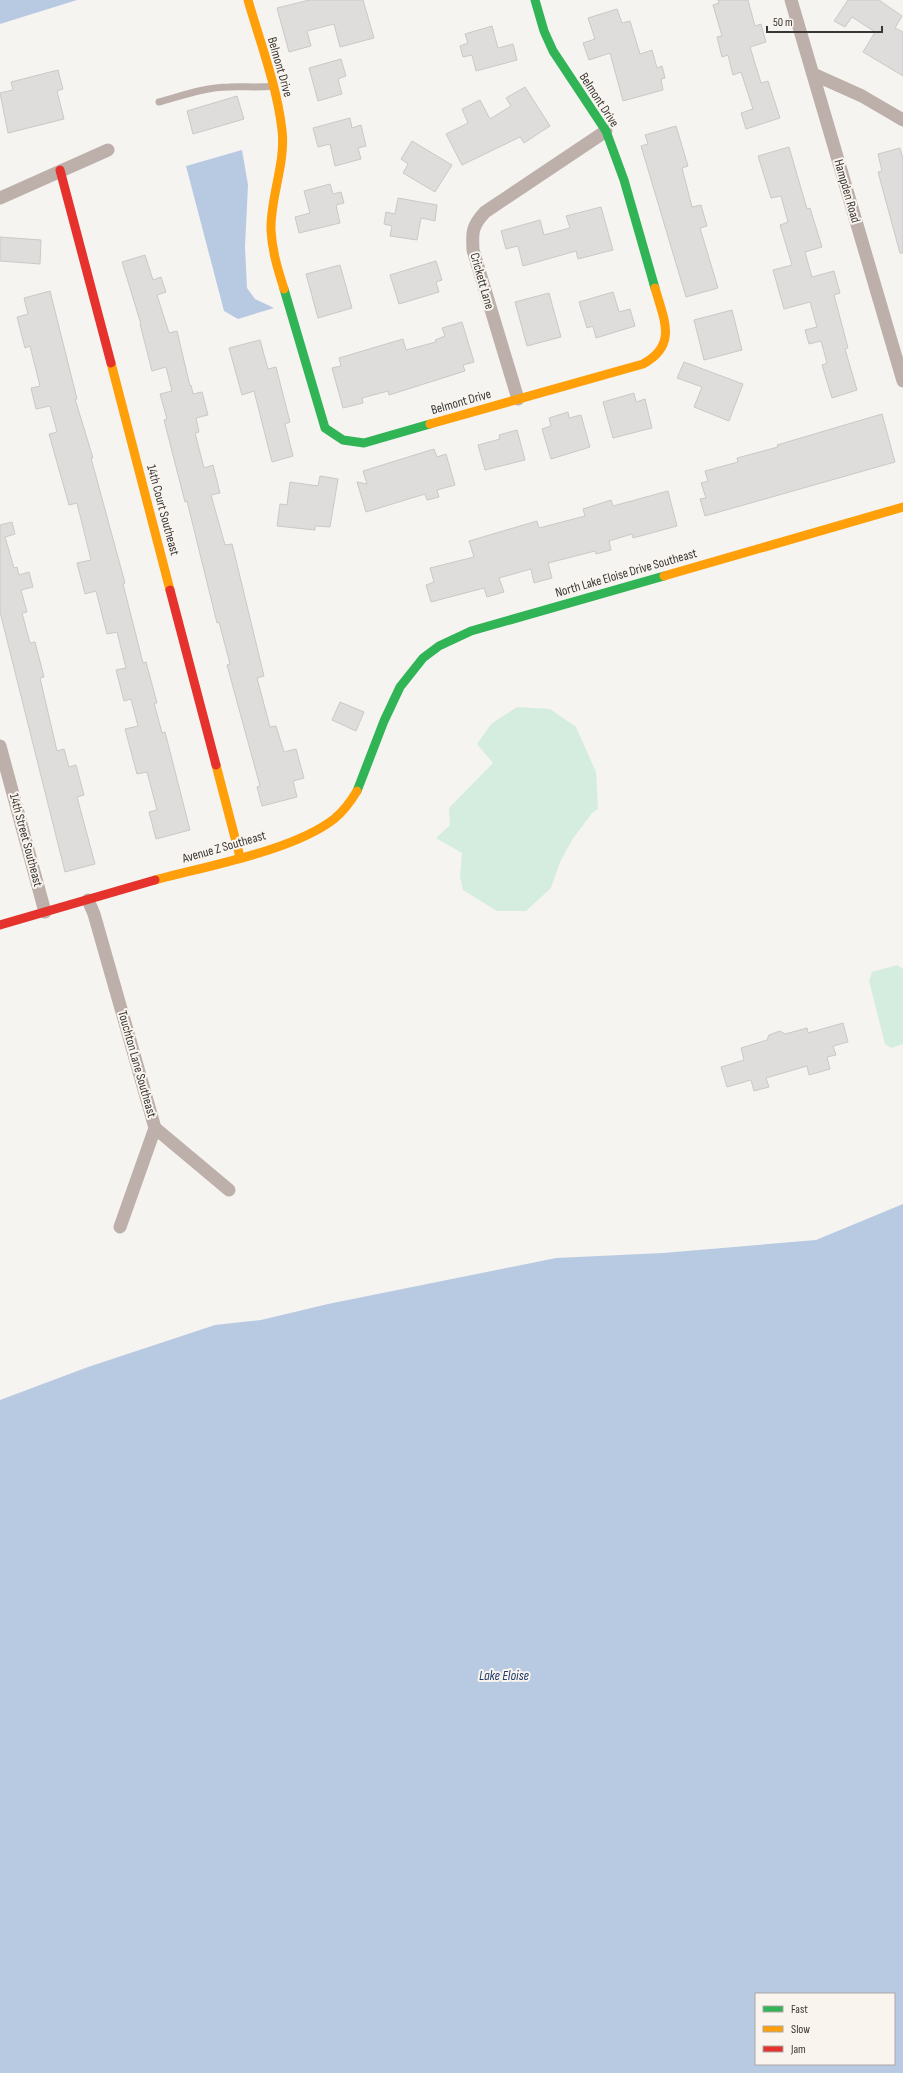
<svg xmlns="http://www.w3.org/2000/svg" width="903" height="2073" font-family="'Sofia Sans Condensed',sans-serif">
<rect width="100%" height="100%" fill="#f6f4f1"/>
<g fill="#d4edde">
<polygon points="517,707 550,709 576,727 596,772 598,809 592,813 572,840 560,862 551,888 526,911 497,911 463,890 460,877 462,853 436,838 450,825 449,808 493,763 477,744 491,724"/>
<polygon points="897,965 903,969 903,1044 891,1048 885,1044 869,981 872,972"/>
</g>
<g fill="#b8c9e2" fill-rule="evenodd">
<polygon points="0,0 77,0 0,24"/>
<polygon points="242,150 248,185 245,247 247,288 255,299 274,308 238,319 224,311 186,166"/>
<path d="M903,1204V2073H0V1400L88,1367L215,1325L261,1320L328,1304L556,1258L663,1253L816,1240ZM756,1994H894V2064H756Z"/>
</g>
<g fill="#dfdddb" stroke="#cbc9c7">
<polygon points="309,0 363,0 374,38 340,47 334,24 307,31 311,46 289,52 277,8"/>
<polygon points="718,0 748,0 755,26 761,24 766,42 750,47 761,83 768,81 780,118 746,129 741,113 753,109 741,72 733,75 728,55 722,57 717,37 722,36 713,5 719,3"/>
<polygon points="848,0 879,0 902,16 895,28 903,32 903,76 863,52 875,32 852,17 845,27 834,21"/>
<polygon points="617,9 622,23 630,21 640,54 652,50 657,68 662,66 665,78 661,79 663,90 623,101 610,53 589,60 583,43 595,39 588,18"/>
<polygon points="492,26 498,48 513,44 517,60 476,71 472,55 463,57 460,46 468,43 465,34"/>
<polygon points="341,59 346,76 338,79 342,94 318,101 309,68"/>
<polygon points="58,70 63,89 57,91 64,119 8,133 0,93 13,90 11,82"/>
<polygon points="525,87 550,126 524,143 520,137 462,165 446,134 468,123 462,109 480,100 490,119 511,106 506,98"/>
<polygon points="237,96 244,119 193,134 187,111"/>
<polygon points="350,118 352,128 361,125 366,146 358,148 361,159 335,166 330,144 318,147 313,128"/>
<polygon points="676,126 688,166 682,168 692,207 701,205 707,226 700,228 718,288 686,297 641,146 648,144 645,135"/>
<polygon points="412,141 452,165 435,192 403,173 408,164 401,159"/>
<polygon points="789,147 807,209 810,208 822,247 805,252 812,277 834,271 840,293 834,295 848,348 845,349 857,390 832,398 822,365 827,363 821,341 809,344 805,330 817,327 810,302 784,309 773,270 792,265 780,225 788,222 781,196 771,198 758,156"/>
<polygon points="900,148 903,159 903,253 900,253 878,172 882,171 878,154"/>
<polygon points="330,184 333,194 341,192 344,203 336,205 340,223 299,233 295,217 310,213 304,191"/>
<polygon points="398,198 437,205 435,221 421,218 417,240 390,236 392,226 384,224 386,212 395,214"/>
<polygon points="601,207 613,250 578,259 576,251 523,266 518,246 506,249 501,231 540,220 544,235 570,228 566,216"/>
<polygon points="0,237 41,240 40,264 0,261"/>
<polygon points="145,255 153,280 161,277 166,292 157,295 169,333 177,331 190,386 191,385 193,394 202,392 208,415 196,418 199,432 195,433 204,468 213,465 220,493 211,495 225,545 232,544 235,556 264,676 257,678 270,727 276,726 284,752 296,749 304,778 293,781 297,797 262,806 257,787 260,786 227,665 230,664 219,622 217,623 187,501 185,502 164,420 167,419 160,394 172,391 166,367 152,371 140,324 141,324 122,262"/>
<polygon points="436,261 442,280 436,282 439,292 399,304 390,275"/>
<polygon points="340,265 352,308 318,318 306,274"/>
<polygon points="50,291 77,399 75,399 93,458 91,458 125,583 123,584 143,663 146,662 157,703 154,703 162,733 165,732 190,830 156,839 149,812 157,810 147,772 137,774 125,729 138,726 131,699 124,701 116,670 126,668 117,632 107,634 96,591 85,594 77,563 91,560 77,503 69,505 49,434 57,432 50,406 36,409 31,388 40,386 30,346 25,348 17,317 28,314 24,298"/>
<polygon points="613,292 619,312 630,309 635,326 596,338 593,326 587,328 579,302"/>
<polygon points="549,293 561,337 527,346 515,302"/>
<polygon points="732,310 742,350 704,360 694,320"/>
<polygon points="462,322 474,362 463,365 465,371 389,395 388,391 362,398 363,403 343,408 332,368 341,366 339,358 403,339 406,350 436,342 435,340 445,336 442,328"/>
<polygon points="260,340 268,369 276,367 290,422 285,424 293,456 272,462 254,391 242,395 229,348"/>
<polygon points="684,362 743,384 729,421 694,407 702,387 677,378"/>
<polygon points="634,393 636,402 645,399 652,428 613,438 603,402"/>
<polygon points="568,412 569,418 581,415 590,447 551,459 542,429 551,426 549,418"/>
<polygon points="882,414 895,462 705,516 700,499 706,498 701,483 708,481 705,471 738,462 737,458 778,447 777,445"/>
<polygon points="517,430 525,460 485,470 478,445 500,439 499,435"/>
<polygon points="434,449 437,457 446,454 455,485 437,490 439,497 427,500 425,494 366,512 357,482 367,484 363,471"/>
<polygon points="320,476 338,479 330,527 315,526 315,530 277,526 280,504 287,505 290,482 318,486"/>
<polygon points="668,491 677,526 633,538 632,534 609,541 611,550 596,554 595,551 548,563 552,578 534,583 531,569 499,578 504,592 487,597 484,588 431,602 426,585 434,582 430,568 474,557 469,541 537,521 539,528 585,516 583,509 611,500 613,506"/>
<polygon points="12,522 15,534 5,537 14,568 17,567 19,575 29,572 33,587 21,590 27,612 22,613 30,643 35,642 44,677 40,678 57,751 64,749 69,767 76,765 84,795 77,797 95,864 65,872 0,612 0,525"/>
<polygon points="340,702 364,712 356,731 332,720"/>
<polygon points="843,1023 848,1042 833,1046 836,1055 827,1057 830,1069 809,1075 807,1066 766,1078 769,1087 754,1091 751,1080 727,1087 721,1067 744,1060 741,1048 767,1040 769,1035 780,1031 785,1034 807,1028 808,1033"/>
</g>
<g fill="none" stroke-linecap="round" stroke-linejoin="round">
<path stroke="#bdb0ab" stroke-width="7" d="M159,102C181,96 206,87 229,87C244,86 257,88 273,86"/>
<g stroke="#bdb0ab" stroke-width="13">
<polyline points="791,0 903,381"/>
<polyline points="813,74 862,96 903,120"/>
<polyline points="0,198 108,150"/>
<path d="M518,399L473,250C472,232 472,226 485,212L606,131"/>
<polyline points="0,746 45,912"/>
<polyline points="88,900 94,914 155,1128 120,1227"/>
<polyline points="155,1128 229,1190"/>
</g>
<g stroke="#30b455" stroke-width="9">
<polyline points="535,0 544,31 553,51 606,131 624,180 655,288"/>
<polyline points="284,289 325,428 343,440 364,443 430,424"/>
<polyline points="357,791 384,721 400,687 423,658 439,646 471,631 664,576"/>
</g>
<g stroke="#ff9f0a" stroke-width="9">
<path d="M248,0C260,42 277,86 282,130C286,163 270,198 271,230C272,251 278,270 284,289"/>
<polyline points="111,363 170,590"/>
<path d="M430,424L643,364C678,345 664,320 655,288"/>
<polyline points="664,576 903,507"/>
<polyline points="216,765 240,857"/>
<path d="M155,880C206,866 293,851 334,819C344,811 351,801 357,791"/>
</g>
<g stroke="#e5322d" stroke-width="9">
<polyline points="60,170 111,363"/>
<polyline points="170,590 216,765"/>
<polyline points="0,925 155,880"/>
</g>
</g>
<g text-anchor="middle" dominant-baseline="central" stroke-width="4" stroke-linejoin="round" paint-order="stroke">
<g font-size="13" fill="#393735" stroke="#f9f4ee">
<text transform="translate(280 67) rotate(74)">Belmont Drive</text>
<text transform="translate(599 100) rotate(57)">Belmont Drive</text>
<text transform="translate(847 191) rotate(74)">Hampden Road</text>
<text transform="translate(482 281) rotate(74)">Crickett Lane</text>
<text transform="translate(461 402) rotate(-16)">Belmont Drive</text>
<text transform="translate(163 510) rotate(75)">14th Court Southeast</text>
<text transform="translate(626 573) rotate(-16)">North Lake Eloise Drive Southeast</text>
<text transform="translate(26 840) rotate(75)">14th Street Southeast</text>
<text transform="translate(224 847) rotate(-16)">Avenue Z Southeast</text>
<text transform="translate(137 1064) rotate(74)">Touchton Lane Southeast</text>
</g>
<g font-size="14" font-style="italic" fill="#213d6e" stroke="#f9f4ee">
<text x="504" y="1675">Lake Eloise</text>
</g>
</g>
<rect x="755" y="1993" width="140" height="72" fill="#f9f4ee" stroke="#aca8a4"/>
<rect x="763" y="2006" width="20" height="6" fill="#30b455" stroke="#aca8a4"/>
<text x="791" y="2013" font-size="12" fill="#393735">Fast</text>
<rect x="763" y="2026" width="20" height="6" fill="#ff9f0a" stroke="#aca8a4"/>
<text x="791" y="2033" font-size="12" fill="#393735">Slow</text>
<rect x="763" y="2046" width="20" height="6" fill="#e5322d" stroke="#aca8a4"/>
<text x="791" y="2053" font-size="12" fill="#393735">Jam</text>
<path d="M767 26v6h115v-6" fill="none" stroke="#393735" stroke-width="2"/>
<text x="773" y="26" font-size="12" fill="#393735" stroke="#f9f4ee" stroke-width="3" paint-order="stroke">50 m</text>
</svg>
